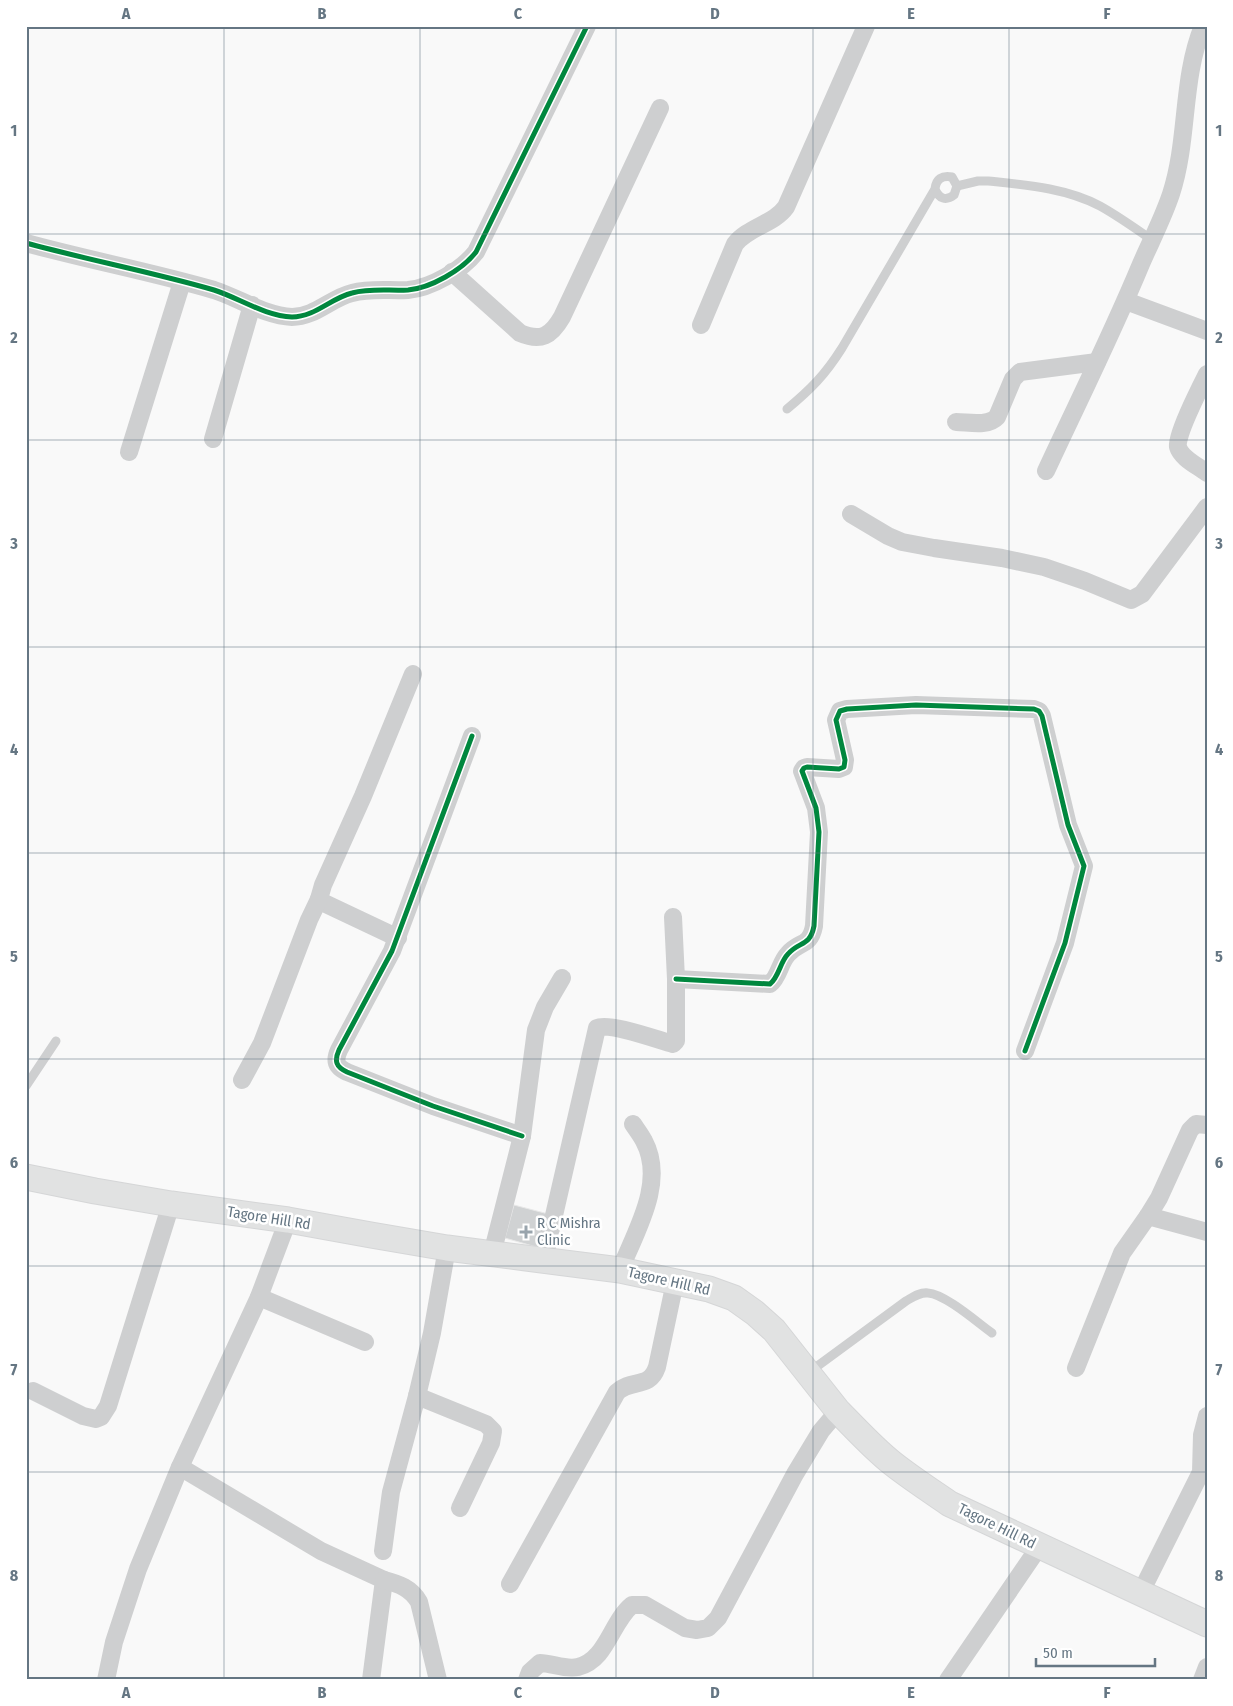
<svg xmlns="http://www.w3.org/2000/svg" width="1233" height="1706" font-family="'Fira Sans Condensed',sans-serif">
<rect width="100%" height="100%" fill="#f9f9f9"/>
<polygon fill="#d0d2d3" stroke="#e8e8e8" points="514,1205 552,1215 543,1249 505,1238"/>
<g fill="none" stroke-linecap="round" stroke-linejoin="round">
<g stroke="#d5d6d7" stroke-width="27">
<path id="secondary" d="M26,1177L95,1191L171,1204L288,1220L371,1235L447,1248L620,1270L709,1289L734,1298L755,1313L774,1330L838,1411C856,1429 873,1448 892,1463C911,1478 931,1491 950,1504L1207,1624"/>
</g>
<g stroke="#cecfd0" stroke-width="9">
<path d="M957,186L978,181H988C1026,185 1066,188 1100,206C1118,216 1135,228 1152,240"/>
<path d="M787,409C811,389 825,375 842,348L935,189C936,179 942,175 952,177L957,186L954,195C946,201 939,199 935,189"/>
<polyline points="26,1086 56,1041"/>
<path d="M808,1373L906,1301C913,1297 920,1292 928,1293C945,1294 978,1323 992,1333"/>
</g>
<g stroke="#cecfd0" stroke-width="18">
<path d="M26,243C88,260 152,272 214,290C239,298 265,316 292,317C315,317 331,298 352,293C371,288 389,291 408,290C431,288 462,270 476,252L587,26"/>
<path d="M452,272L520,333C541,342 551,336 562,317L660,108"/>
<polyline points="1126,301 1207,331"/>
<path d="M701,325L735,244C748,227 774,224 786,207L866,26"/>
<path d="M1207,374C1201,386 1175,437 1178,447C1181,458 1198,466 1207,473"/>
<path d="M956,422C968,422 988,427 997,417L1013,379L1020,372L1097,362"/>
<polyline points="213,439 252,305"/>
<polyline points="129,452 182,282"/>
<path d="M1046,471C1078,402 1112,334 1141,264C1151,241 1163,218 1171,194C1189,139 1181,80 1203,26"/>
<polyline points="851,514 888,536 902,542 934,548 1002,558 1044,567 1085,581 1131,600 1142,594 1207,507"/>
<path d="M472,736L392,951L339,1050C334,1061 336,1067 347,1072L433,1106L522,1136"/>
<polyline points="398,938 324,903 319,899 323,885 363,796 413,674"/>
<path d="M676,979L770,984C779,977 780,962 788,954C799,941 810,947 814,926L819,832L816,808L802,771L804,768L807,767L839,769L844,767L845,760L836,720L840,711L847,709L916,705L1034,709L1039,711L1042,716L1068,825L1084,866L1065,943L1025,1051"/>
<polyline points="242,1080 262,1043 309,920 319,899"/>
<polyline points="1148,1216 1207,1232"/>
<polyline points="492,1254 522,1136 536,1030 545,1007 562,978"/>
<path d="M544,1259L597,1028C609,1022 658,1040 673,1044L676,1041V979L673,917"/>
<path d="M620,1270C636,1231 666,1182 644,1141C641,1135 637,1130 633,1124"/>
<polyline points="259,1297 365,1342"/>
<polyline points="1076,1368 1122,1253 1148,1216 1159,1198 1190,1130 1196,1124 1207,1125"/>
<polyline points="33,1391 83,1416 96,1419 101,1417 108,1406 171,1204"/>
<polyline points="417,1396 486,1424 493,1431 491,1443 460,1508"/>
<polyline points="180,1467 321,1551 384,1580 371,1680"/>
<polyline points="383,1551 391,1492 417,1396 432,1333 447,1248"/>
<path d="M384,1580C399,1584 411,1588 419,1602L438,1680"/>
<path d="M510,1584L617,1392C632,1378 649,1390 657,1367L675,1282"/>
<polyline points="1141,1592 1201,1472 1202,1435 1207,1416"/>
<polyline points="106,1680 114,1642 138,1569 180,1467 259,1297 288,1220"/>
<path d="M527,1680L530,1672L540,1663C552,1663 565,1670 578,1667C607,1660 611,1622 632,1605H645L685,1628L697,1630L708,1628L718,1618L795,1474L821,1431L838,1411"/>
<polyline points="948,1680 1039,1547"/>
<polyline points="1202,1680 1207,1667"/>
</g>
<use href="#secondary" stroke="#e1e2e2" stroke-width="25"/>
<g stroke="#fff" stroke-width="8">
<g id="cycleway">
<path d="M26,243C88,260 152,272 214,290C239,298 265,316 292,317C315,317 331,298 352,293C371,288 389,291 408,290C431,288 462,270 476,252L587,26"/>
<path d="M472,736L392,951L339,1050C334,1061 336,1067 347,1072L433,1106L522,1136"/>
<path d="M676,979L770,984C779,977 780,962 788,954C799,941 810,947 814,926L819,832L816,808L802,771L804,768L807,767L839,769L844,767L845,760L836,720L840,711L847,709L916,705L1034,709L1039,711L1042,716L1068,825L1084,866L1065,943L1025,1051"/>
</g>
</g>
<use href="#cycleway" stroke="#00873e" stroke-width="5"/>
</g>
<path fill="none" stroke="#657683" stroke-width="1" stroke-opacity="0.55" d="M224,26V1680M420,26V1680M616,26V1680M813,26V1680M1009,26V1680M26,234H1207M26,440H1207M26,647H1207M26,853H1207M26,1059H1207M26,1266H1207M26,1472H1207"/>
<path fill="#99a4ac" stroke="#fff" stroke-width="2" d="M523.5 1224.5h5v5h5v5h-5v5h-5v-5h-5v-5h5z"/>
<g text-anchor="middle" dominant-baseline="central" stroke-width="5" stroke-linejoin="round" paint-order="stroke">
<g font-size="15" fill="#657683" stroke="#fff">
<text transform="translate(269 1218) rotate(9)">Tagore Hill Rd</text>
<text transform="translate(669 1281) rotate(13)">Tagore Hill Rd</text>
<text transform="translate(997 1526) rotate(26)">Tagore Hill Rd</text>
</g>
<g font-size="15" fill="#657683" stroke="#fff" text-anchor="start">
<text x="537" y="1223">R C Mishra<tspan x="537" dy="17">Clinic</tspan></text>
</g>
</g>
<rect width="1233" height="1706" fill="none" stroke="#ffffff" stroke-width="55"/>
<path d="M1036 1658v8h119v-8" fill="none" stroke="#657683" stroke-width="2.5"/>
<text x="1043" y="1658" font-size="15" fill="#657683" stroke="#ffffff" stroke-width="4" paint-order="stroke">50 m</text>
<rect x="28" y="28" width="1178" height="1650" fill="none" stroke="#657683" stroke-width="2"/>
<g font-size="16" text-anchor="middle" font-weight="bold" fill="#657683">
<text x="126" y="19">A</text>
<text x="322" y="19">B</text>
<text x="518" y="19">C</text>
<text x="715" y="19">D</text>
<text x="911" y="19">E</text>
<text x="1107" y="19">F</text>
<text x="14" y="136">1</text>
<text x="1219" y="136">1</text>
<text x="14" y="343">2</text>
<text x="1219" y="343">2</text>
<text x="14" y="549">3</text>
<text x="1219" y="549">3</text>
<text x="14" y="755">4</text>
<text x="1219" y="755">4</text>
<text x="14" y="962">5</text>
<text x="1219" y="962">5</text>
<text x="14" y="1168">6</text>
<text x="1219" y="1168">6</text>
<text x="14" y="1375">7</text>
<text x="1219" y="1375">7</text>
<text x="14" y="1581">8</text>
<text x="1219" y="1581">8</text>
<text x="126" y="1698">A</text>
<text x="322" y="1698">B</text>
<text x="518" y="1698">C</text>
<text x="715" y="1698">D</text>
<text x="911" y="1698">E</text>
<text x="1107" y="1698">F</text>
</g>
</svg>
